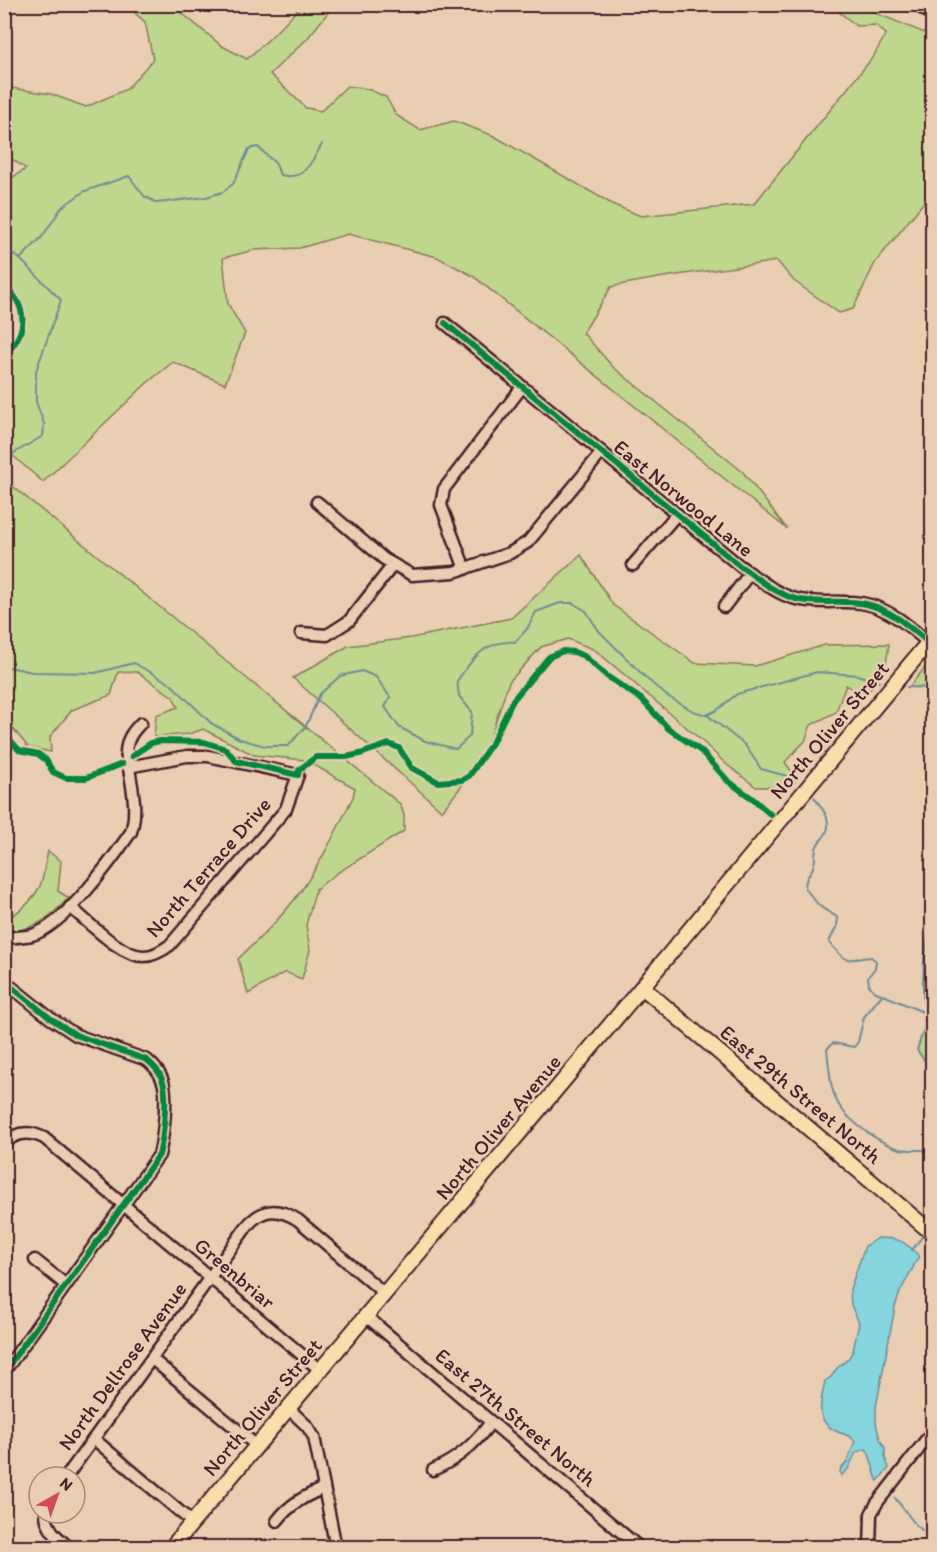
<svg xmlns="http://www.w3.org/2000/svg" width="937" height="1552" font-family="Itim,sans-serif">
<rect width="100%" height="100%" fill="#eaceb1"/>
<filter id="ink" filterUnits="userSpaceOnUse"><feTurbulence type="fractalNoise" baseFrequency=".0167" numOctaves="2"/><feDisplacementMap in="SourceGraphic" scale="12" xChannelSelector="R" yChannelSelector="G"/><feConvolveMatrix kernelMatrix="1 2 1 2 8 2 1 2 1" color-interpolation-filters="sRGB"/></filter>
<g filter="url(#ink)">
<g fill="#bfd68d" stroke="#847a5c" stroke-width="1.5">
<path d="M126,5H172L222,46L247,59L271,37L302,5H334L307,39L270,74L306,108L321,111L347,86L368,89L386,97L396,115L420,130L454,121L494,136L614,205L641,216L754,204L873,57L886,34L876,25L857,26L830,5H856L932,36V192L875,263L853,309L839,313L794,281L777,261C722,270 665,274 611,287L583,333L613,367L743,472L787,529L473,276L437,257L348,234L300,248L254,250L223,258L228,304L245,333L225,384L173,362L147,383L43,482L5,449V355C20,335 26,307 5,291V177H13L26,169L5,154V87L51,94L86,107L127,89L153,59L145,22Z"/>
<path d="M5,480L400,804L404,815V831L337,873L316,889L306,925L310,950L302,979L285,972L248,994L238,959C260,938 283,916 301,891C322,861 337,829 353,797L355,788L305,760L254,755L203,729L189,734L154,737L156,715L178,707L173,697L137,672H118L111,695L72,710L50,737L51,752L28,747L6,720L4,699L6,684L4,682Z"/>
<polygon points="581,555 613,605 695,663 755,666 825,645 889,644 885,670 865,696 846,685 836,712 811,725 805,741 785,762 792,772 778,787 756,787 726,764 700,739 595,650 568,639 541,647 509,682 492,732 478,765 442,811 293,678 348,646 411,638 511,618"/>
<polygon points="932,659 932,688 909,687"/>
<path d="M48,851L61,861L58,891L69,898C48,919 35,930 5,932V917C20,915 38,895 42,880C45,871 46,860 48,851Z"/>
<polygon points="932,916 932,1064 925,1061 917,1050 925,1026 923,988 924,960"/>
</g>
<path fill="#84d5dd" stroke="#6d8c96" stroke-width="1.5" d="M878,1238C899,1238 905,1241 919,1256L900,1292L895,1307L876,1407V1423L880,1439L885,1448V1457L889,1468L878,1481C872,1470 873,1459 866,1449L856,1452L848,1469L841,1476L840,1470L847,1462L855,1441C849,1435 846,1435 838,1432C813,1422 821,1401 825,1381L831,1377L837,1368L848,1359L853,1351L859,1323L851,1305L850,1289L865,1246Z"/>
<g fill="none" stroke-linecap="round" stroke-linejoin="round">
<g stroke="#6d8c96" stroke-width="2">
<polyline points="4,248 20,259 61,300 36,371 36,402 44,424 43,436 4,459"/>
<path d="M20,259L42,237L62,207L85,191L129,176L144,196L157,203L206,197L223,192L233,184L249,149L258,147L276,164L280,175C305,181 311,163 322,144"/>
<path d="M4,666L32,672L95,673L134,663L171,684L211,723L240,739L265,746H288L306,726L320,694L340,676L362,671L376,677L390,697L385,707L399,727L425,741L456,749L470,736L472,712L459,696L457,681C472,659 485,640 515,642L527,629L536,612L560,603H573L586,611L599,631L647,679L667,696L693,711L707,715L717,710L737,694L817,672L857,675L879,682"/>
<polyline points="907,687 932,688"/>
<polyline points="707,715 745,745 761,769 787,776 795,782"/>
<path d="M814,797C822,809 834,821 825,835C822,839 819,841 817,846C814,852 816,858 814,864C812,875 805,874 805,889C811,894 814,901 820,906C825,911 832,913 838,918L837,926L829,942C847,964 844,960 871,957L876,961L875,968L868,977L869,985L874,991L923,1012"/>
<path d="M932,813C927,826 927,842 932,854"/>
<polyline points="932,916 924,960 923,988 925,1026 917,1050 925,1061 932,1064"/>
<path d="M881,996L864,1017L858,1042L854,1047L833,1043L827,1049C832,1094 830,1107 871,1135C879,1140 890,1147 900,1149C911,1151 922,1149 932,1151"/>
<polyline points="912,1250 925,1233"/>
<polyline points="895,1498 916,1525 932,1538"/>
</g>
<g stroke="#4a1f2b" stroke-width="15">
<g id="minor">
<path d="M445,323L740,566C757,578 776,594 796,599C819,605 843,599 866,604C890,609 910,627 929,643"/>
<polyline points="317,502 384,559 412,575 454,572 510,553 528,542 602,452"/>
<polyline points="633,565 677,514"/>
<polyline points="465,569 441,505 444,489 522,387"/>
<polyline points="724,607 750,573"/>
<polyline points="301,633 327,635 349,621 393,565"/>
<path d="M70,907C88,921 121,957 144,956C154,956 162,951 170,945L286,809L298,775L208,756H187L128,767"/>
<path d="M4,938C13,937 24,937 32,935C64,926 112,860 131,832C139,807 130,778 126,752C127,739 132,732 141,723"/>
<path d="M4,981L50,1018L76,1035L147,1060C153,1065 159,1071 162,1079C169,1094 163,1139 159,1155L4,1372"/>
<path d="M4,1144C16,1131 30,1131 44,1138L320,1370"/>
<polyline points="35,1260 66,1285"/>
<polyline points="366,1316 640,1548"/>
<polyline points="152,1359 257,1446"/>
<polyline points="288,1408 307,1426 314,1437 336,1548"/>
<polyline points="94,1439 192,1522"/>
<path d="M433,1470C458,1459 475,1444 491,1422"/>
<path d="M66,1477L247,1226C263,1207 279,1208 298,1220L385,1294"/>
<path d="M46,1513C46,1529 58,1538 70,1548"/>
<path d="M277,1521C290,1504 305,1496 324,1488"/>
<polyline points="870,1548 871,1514 877,1503 932,1432"/>
</g>
</g>
<g stroke="#4a1f2b" stroke-width="18">
<g id="major">
<polyline points="642,987 932,1233"/>
<polyline points="171,1548 642,987 932,638"/>
</g>
</g>
<g stroke="#4a1f2b" stroke-width="20">
<polyline id="highway" points="920,4 932,12"/>
</g>
<use href="#minor" stroke="#eaceb1" stroke-width="10"/>
<use href="#major" stroke="#fbddab" stroke-width="14"/>
<use href="#highway" stroke="#fbddab" stroke-width="15"/>
<g stroke="#eaceb1" stroke-width="10">
<g id="cycleway">
<path d="M4,286C18,296 27,315 20,333C17,342 9,350 4,358"/>
<path d="M445,323L740,566C757,578 776,594 796,599C819,605 843,599 866,604C890,609 910,627 929,643"/>
<polyline points="4,733 19,750 38,754 46,760 53,772 66,778 86,778 122,764"/>
<polyline points="132,756 151,743 160,741 204,742 226,749 236,761 298,775 299,770 316,757 346,757 360,754 389,744 399,748 412,768 438,782 462,780 469,776 492,743 513,700 549,657 563,651 574,652 584,656 608,677 641,699 669,729 701,751 728,781 753,799 771,815"/>
<path d="M4,981L50,1018L76,1035L147,1060C153,1065 159,1071 162,1079C169,1094 163,1139 159,1155L4,1372"/>
</g>
</g>
<use href="#cycleway" stroke="#00873e" stroke-width="6"/>
</g>
</g>
<g text-anchor="middle" dominant-baseline="central" stroke-width="5" stroke-linejoin="round" paint-order="stroke">
<g font-size="21" fill="#4a1f2b" stroke="#eaceb1">
<text transform="translate(684 498) rotate(39)">East Norwood Lane</text>
<text transform="translate(829 730) rotate(-50)">North Oliver Street</text>
<text transform="translate(208 867) rotate(-49)">North Terrace Drive</text>
<text transform="translate(801 1094) rotate(40)">East 29th Street North</text>
<text transform="translate(498 1127) rotate(-50)">North Oliver Avenue</text>
<text transform="translate(235 1273) rotate(40)">Greenbriar</text>
<text transform="translate(122 1366) rotate(-54)">North Dellrose Avenue</text>
<text transform="translate(262 1407) rotate(-50)">North Oliver Street</text>
<text transform="translate(516 1417) rotate(40)">East 27th Street North</text>
</g>
</g>
<rect width="937" height="1552" fill="none" stroke="#eaceb1" stroke-width="24"/>
<rect x="12" y="12" width="913" height="1528" fill="none" stroke="#4a1f2b" stroke-width="2" filter="url(#ink)"/>
<g transform="translate(57 1495) rotate(40)"><circle r="28" fill="#eaceb1" stroke="#aa887b" stroke-width="1.5"/>
<path d="M0-4.5L10 22L0 15L-10 22Z" fill="#d1495b"/>
<text y="-9" font-size="16" font-weight="bold" text-anchor="middle" fill="#4a1f2b">N</text>
</g>
</svg>
